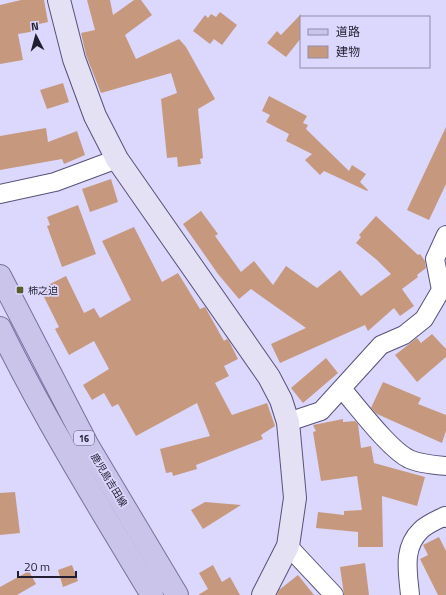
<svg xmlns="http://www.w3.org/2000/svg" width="446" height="595" font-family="'Titillium Web','Noto Sans JP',sans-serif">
<rect width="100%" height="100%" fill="#dcd7fd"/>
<g fill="#c6997f">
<polygon points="21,0 44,0 48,22 35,25 36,31 18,34 23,60 0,64 0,5"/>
<polygon points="87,0 110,0 113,15 134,0 141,0 152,15 125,35 136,59 179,39 186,47 215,99 198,109 203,158 200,159 201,164 178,167 177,157 167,158 161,99 177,93 171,73 101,93 86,55 81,33 95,30"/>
<polygon points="220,12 237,25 222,45 214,39 210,44 193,31 205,15 208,18 211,14 216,17"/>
<polygon points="301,14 301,38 286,57 267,43 277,31 281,35"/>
<polygon points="63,83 69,102 47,109 40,90"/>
<polygon points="269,96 307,116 303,123 308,125 306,129 349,171 352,165 366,174 360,182 368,190 367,191 324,171 320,175 305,160 312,154 286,141 289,134 266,122 270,115 262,111"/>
<polygon points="446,127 446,184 429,220 407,210"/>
<polygon points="46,128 48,142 77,131 85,155 64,164 62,159 0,170 0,136"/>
<polygon points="111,179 118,202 90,212 82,189"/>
<polygon points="78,205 96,254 62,267 47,226 50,225 47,217"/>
<polygon points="201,211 218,234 215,236 241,272 254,261 273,285 286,266 317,288 340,270 361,296 391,274 377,260 356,243 361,237 359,235 376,216 418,255 420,254 425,261 426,268 417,275 418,277 402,289 414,306 400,316 394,308 368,331 365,325 280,363 271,344 306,328 251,289 239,299 218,274 183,224"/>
<polygon points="134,227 162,282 178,273 200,309 205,307 224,341 227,339 229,341 238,359 224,366 229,376 215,383 232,415 267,403 275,426 261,435 263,439 196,465 197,469 173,476 172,472 166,473 160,449 210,436 197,403 136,436 118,404 112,407 104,393 92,400 83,385 109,369 94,341 69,355 55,329 59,327 40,289 66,276 84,313 94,308 100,318 131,300 102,241"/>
<polygon points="432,334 446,349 446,357 417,382 395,355 417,338 421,343"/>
<polygon points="326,358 338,373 303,403 291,388"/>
<polygon points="383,382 421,398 418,404 446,415 446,431 442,443 377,414 371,408"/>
<polygon points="343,419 343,422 355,421 358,424 361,448 371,446 374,463 425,477 417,506 382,496 383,547 358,547 358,532 316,528 318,512 344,515 344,511 362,510 357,476 321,481 313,432 316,431 313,425"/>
<polygon points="15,492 20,533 0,535 0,493"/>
<polygon points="205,502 241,505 203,529 191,510"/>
<polygon points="439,537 446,551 446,595 438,595 420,559 428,555 423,545"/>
<polygon points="365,563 369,595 344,595 340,567"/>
<polygon points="72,565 78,581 63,587 58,570"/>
<polygon points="213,565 222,582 230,577 240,595 198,595 208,589 199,573"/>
<polygon points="29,571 36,584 17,595 0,595 0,587"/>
<polygon points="298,575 314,595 277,595 279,590"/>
</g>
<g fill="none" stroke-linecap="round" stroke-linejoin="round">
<g stroke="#585179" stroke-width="20">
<g id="street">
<polyline points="0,194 55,182 117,159"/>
<path d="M342,389C358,407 389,449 409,459C420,464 434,465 446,466"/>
<polyline points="288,422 321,411 381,345 404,335 424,319 441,290 435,259 446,235"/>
<polyline points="288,546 334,595"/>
<path d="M410,595C408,572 402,548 421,530C427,524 437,520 445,516L446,518"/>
</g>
</g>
<g stroke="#585179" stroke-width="24">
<polyline id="secondary" points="59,0 74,59 95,116 117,159 269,377 281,400 288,422 295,498 288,546 263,595"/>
</g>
<g stroke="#77709f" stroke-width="24">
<g id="primary">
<polyline points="0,276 88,446 177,595"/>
<path d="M0,328C45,420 99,507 152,595"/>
</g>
</g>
<use href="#street" stroke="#fff" stroke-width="18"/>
<use href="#secondary" stroke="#e4e1f4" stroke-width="22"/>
<use href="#primary" stroke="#cac4ea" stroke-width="22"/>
</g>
<rect fill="#5a5d2a" stroke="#dcd7fd" stroke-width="1.5" x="16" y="286" width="8" height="8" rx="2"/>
<g text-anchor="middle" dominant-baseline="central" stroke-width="3.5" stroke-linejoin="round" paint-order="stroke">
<rect fill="#dcd7fd" stroke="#59566d" stroke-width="1" x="74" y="431" width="20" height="14" rx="3"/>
<g font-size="9" font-weight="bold" fill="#211e2f">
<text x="84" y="438">16</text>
</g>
<g font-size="10" fill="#211e2f" stroke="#dcd7fd" text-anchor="start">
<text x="28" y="290">柿之迫</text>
</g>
<g font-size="10" fill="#211e2f" stroke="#dcd7fd">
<text transform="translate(109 480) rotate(59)">鹿児島吉田線</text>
</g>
</g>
<rect x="300" y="16" width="130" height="52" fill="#dcd7fd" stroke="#918dab"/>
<rect x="308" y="29" width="20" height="6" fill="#cac4ea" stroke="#918dab"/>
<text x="336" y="36" font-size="12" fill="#211e2f">道路</text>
<rect x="308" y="46" width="20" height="12" fill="#c6997f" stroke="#918dab"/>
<text x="336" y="56" font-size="12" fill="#211e2f">建物</text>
<g transform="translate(36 36) rotate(354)" stroke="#dcd7fd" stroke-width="3" paint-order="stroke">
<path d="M0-3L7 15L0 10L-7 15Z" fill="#211e2f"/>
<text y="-6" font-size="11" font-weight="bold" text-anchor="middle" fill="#211e2f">N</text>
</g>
<path d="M18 571v6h58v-6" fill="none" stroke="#211e2f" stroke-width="2"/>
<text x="24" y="571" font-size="12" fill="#211e2f" stroke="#dcd7fd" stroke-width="3" paint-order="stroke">20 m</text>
</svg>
